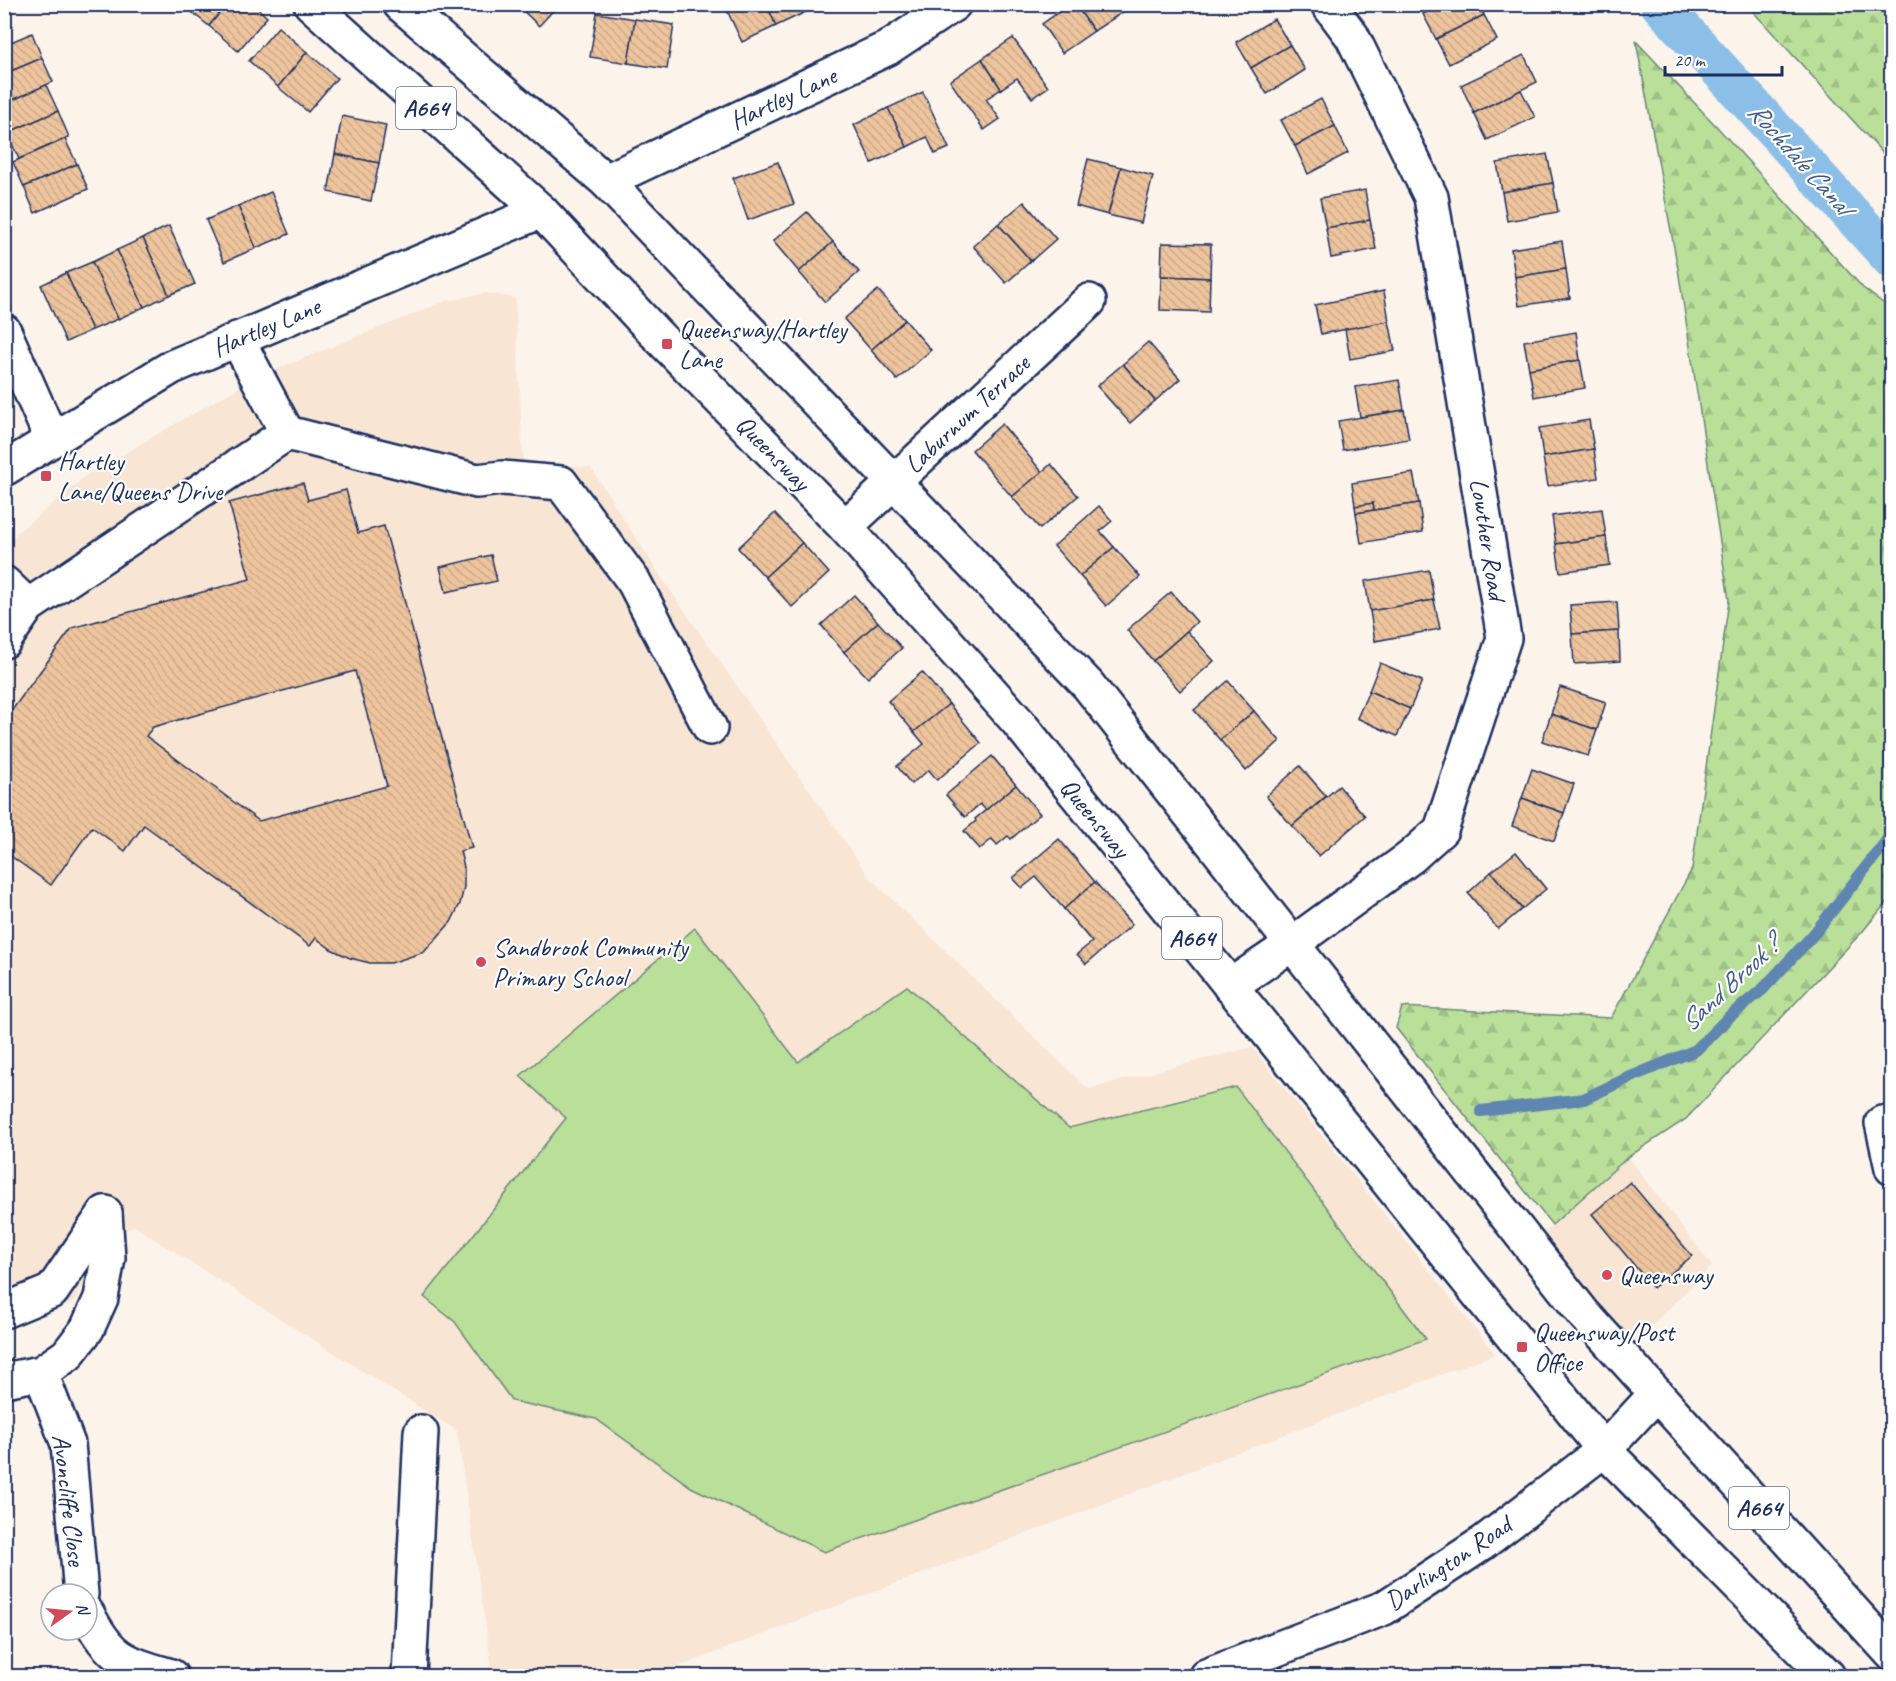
<svg xmlns="http://www.w3.org/2000/svg" width="1896" height="1681" font-family="Caveat,sans-serif">
<defs>
<pattern id="forest-firs" width="22" height="20" patternUnits="userSpaceOnUse" patternTransform="scale(1.5)"><rect width="22" height="20" fill="#badf99"/><path d="M5 1l3.5 6h-7zM16 11l3.5 6h-7z" fill="#9fc086"/></pattern>
<pattern id="building-back-hatch" width="6" height="6" patternUnits="userSpaceOnUse" patternTransform="scale(1.5)"><rect width="6" height="6" fill="#eec49d"/><path d="M-1 5l2 2M0 0l6 6M5-1l2 2" fill="none" stroke="#cca98a"/></pattern>
</defs>
<rect width="100%" height="100%" fill="#fcf3eb"/>
<filter id="ink" filterUnits="userSpaceOnUse"><feTurbulence type="fractalNoise" baseFrequency=".0167" numOctaves="2"/><feDisplacementMap in="SourceGraphic" scale="12" xChannelSelector="R" yChannelSelector="G"/><feConvolveMatrix kernelMatrix="1 2 1 2 8 2 1 2 1" color-interpolation-filters="sRGB"/></filter>
<g filter="url(#ink)">
<g fill="#f8e5d4">
<polygon points="486,293 515,298 523,460 591,468 663,580 870,878 1088,1089 1252,1047 1495,1354 654,1676 493,1676 457,1431 134,1226 112,1235 74,1302 5,1330 5,543 87,475 257,377 446,301"/>
<polygon points="1628,1157 1712,1266 1631,1346 1543,1234"/>
</g>
<g fill="url(#forest-firs)" stroke="#6a877c" stroke-width="1.5">
<polygon points="1747,5 1891,5 1891,162"/>
<polygon points="1636,41 1719,129 1863,288 1891,309 1891,897 1863,931 1686,1119 1628,1157 1552,1225 1396,1028 1402,1007 1611,1018 1692,869 1729,600 1678,269"/>
</g>
<polygon fill="#badf99" stroke="#6a877c" stroke-width="1.5" points="695,928 798,1062 907,986 1069,1128 1236,1087 1426,1339 824,1552 691,1487 596,1419 512,1401 455,1322 424,1297 566,1118 520,1076"/>
<g fill="none" stroke-linecap="round" stroke-linejoin="round">
<polyline stroke="#5e85b1" stroke-width="12" points="1481,1111 1584,1099 1628,1078 1696,1050 1730,1016 1763,989 1814,934 1892,834"/>
<polyline stroke="#8bbfe8" stroke-width="40" points="1660,4 1892,259"/>
</g>
<g fill="url(#building-back-hatch)" stroke="#1b2f5e" stroke-width="1.5" fill-rule="evenodd">
<polygon points="182,4 227,4 209,26"/>
<polygon points="227,4 253,4 267,17 238,51 209,26"/>
<polygon points="516,4 559,4 539,26"/>
<polygon points="724,4 767,4 776,26 742,42"/>
<polygon points="767,4 810,4 812,9 776,26"/>
<polygon points="1070,4 1075,4 1094,31 1062,53 1042,24"/>
<polygon points="1075,4 1122,4 1126,10 1094,31"/>
<polygon points="1441,4 1479,4 1484,15 1436,39 1423,14"/>
<polygon points="597,13 635,19 628,63 590,57"/>
<polygon points="1484,15 1497,40 1449,64 1436,39"/>
<polygon points="635,19 674,25 667,69 628,63"/>
<polygon points="1274,19 1290,45 1251,68 1236,42"/>
<polygon points="278,27 307,52 278,87 249,61"/>
<polygon points="32,33 42,58 4,74 4,45"/>
<polygon points="1013,38 1048,87 1032,98 1017,78 1001,89 982,59"/>
<polygon points="1290,45 1305,70 1267,94 1251,68"/>
<polygon points="307,52 337,78 308,112 278,87"/>
<polygon points="1524,55 1537,82 1474,113 1461,85"/>
<polygon points="42,58 53,82 4,104 4,74"/>
<polygon points="982,59 1001,89 986,99 1000,119 984,130 950,81"/>
<polygon points="46,85 58,111 7,133 4,127 4,104"/>
<polygon points="1521,90 1535,117 1487,140 1474,113"/>
<polygon points="923,92 949,148 935,154 927,137 907,147 888,108"/>
<polygon points="1321,99 1335,126 1295,146 1281,120"/>
<polygon points="888,108 907,147 872,163 854,125"/>
<polygon points="58,111 69,137 19,159 7,133"/>
<polygon points="342,116 386,125 379,163 335,154"/>
<polygon points="1335,126 1348,153 1308,174 1295,146"/>
<polygon points="65,139 77,164 24,187 13,162"/>
<polygon points="335,154 379,163 371,201 328,192"/>
<polygon points="1547,154 1553,183 1502,192 1497,163"/>
<polygon points="1088,159 1121,167 1108,215 1076,206"/>
<polygon points="778,162 794,204 748,220 733,178"/>
<polygon points="77,164 88,189 35,213 24,187"/>
<polygon points="1121,167 1153,176 1141,223 1108,215"/>
<polygon points="1553,183 1558,212 1507,221 1502,192"/>
<polygon points="1365,190 1370,220 1326,228 1320,198"/>
<polygon points="271,192 289,234 256,248 238,206"/>
<polygon points="1024,202 1056,239 1031,261 998,224"/>
<polygon points="238,206 256,248 224,262 206,220"/>
<polygon points="807,212 833,242 799,272 773,241"/>
<polygon points="1370,220 1376,249 1331,258 1326,228"/>
<polygon points="998,224 1031,261 1006,283 973,246"/>
<polygon points="169,226 195,284 169,295 143,238"/>
<polygon points="143,238 169,295 144,307 117,250"/>
<polygon points="1562,241 1566,269 1515,277 1511,249"/>
<polygon points="833,242 859,272 825,302 799,272"/>
<polygon points="1162,243 1211,244 1210,278 1161,276"/>
<polygon points="117,250 144,307 118,319 92,262"/>
<polygon points="92,262 118,319 92,330 66,273"/>
<polygon points="1566,269 1570,298 1519,306 1515,277"/>
<polygon points="66,273 92,330 66,342 41,285"/>
<polygon points="1161,276 1210,278 1209,312 1160,310"/>
<polygon points="878,290 905,320 871,350 844,319"/>
<polygon points="1384,291 1389,321 1321,334 1315,305"/>
<polygon points="905,320 931,350 897,380 871,350"/>
<polygon points="1389,321 1395,351 1350,359 1345,329"/>
<polygon points="1576,332 1580,360 1529,369 1524,341"/>
<polygon points="1148,342 1180,379 1155,401 1123,364"/>
<polygon points="1580,360 1585,388 1534,397 1529,369"/>
<polygon points="1123,364 1155,401 1130,423 1097,386"/>
<polygon points="1399,380 1404,410 1360,417 1355,387"/>
<polygon points="1404,410 1409,439 1343,450 1338,421"/>
<polygon points="1589,420 1594,449 1543,457 1539,428"/>
<polygon points="1002,424 1042,472 1012,497 972,450"/>
<polygon points="1594,449 1598,478 1548,486 1543,457"/>
<polygon points="1051,464 1078,496 1040,529 1012,497"/>
<polygon points="1413,473 1419,503 1374,510 1373,503 1355,506 1352,483"/>
<path d="M303,483L308,500L346,490L358,533L384,526L472,848L460,851L464,867V887L460,904L451,922L424,952L391,963H370L350,958L331,949L316,938L310,946L144,825L125,851L92,827L51,885L4,851V721L72,628L250,579L229,503ZM355,671L387,786L259,821L146,736L153,727Z"/>
<polygon points="1373,503 1374,510 1356,513 1355,506"/>
<polygon points="1419,503 1423,532 1361,543 1356,513"/>
<polygon points="1099,506 1112,521 1100,531 1114,547 1080,576 1054,546"/>
<polygon points="1602,509 1606,537 1556,544 1552,516"/>
<polygon points="775,513 802,543 765,577 738,548"/>
<polygon points="1606,537 1610,565 1560,572 1556,544"/>
<polygon points="802,543 829,573 792,607 765,577"/>
<polygon points="1114,547 1140,577 1106,606 1080,576"/>
<polygon points="491,555 497,581 446,592 440,567"/>
<polygon points="1429,570 1434,600 1370,611 1365,581"/>
<polygon points="1171,592 1197,622 1153,661 1127,630"/>
<polygon points="854,595 878,622 844,652 821,625"/>
<polygon points="1434,600 1440,629 1375,641 1370,611"/>
<polygon points="1617,602 1619,631 1572,634 1570,605"/>
<polygon points="878,622 902,648 868,678 844,652"/>
<polygon points="1187,631 1214,661 1180,691 1153,661"/>
<polygon points="1619,631 1620,661 1574,664 1572,634"/>
<polygon points="1380,663 1422,681 1410,709 1369,691"/>
<polygon points="922,672 949,704 914,732 888,701"/>
<polygon points="1228,681 1254,711 1220,740 1194,710"/>
<polygon points="1560,687 1606,702 1597,730 1551,714"/>
<polygon points="1369,691 1410,709 1397,736 1357,718"/>
<polygon points="949,704 981,743 937,780 929,770 911,784 897,766 924,744 914,732"/>
<polygon points="1254,711 1280,741 1246,771 1220,740"/>
<polygon points="1551,714 1597,730 1588,756 1542,741"/>
<polygon points="992,756 1016,785 986,810 980,804 965,817 946,795"/>
<polygon points="1300,766 1326,796 1292,826 1266,796"/>
<polygon points="1532,769 1574,784 1564,813 1522,798"/>
<polygon points="1016,785 1040,814 1011,839 1008,836 997,845 992,839 980,849 964,831 976,821 975,819"/>
<polygon points="1339,786 1365,816 1319,856 1292,826"/>
<polygon points="1522,798 1564,813 1554,841 1512,826"/>
<polygon points="1059,839 1095,882 1064,909 1036,877 1022,888 1013,878"/>
<polygon points="1516,852 1546,889 1522,909 1491,872"/>
<polygon points="1491,872 1522,909 1498,929 1468,893"/>
<polygon points="1095,882 1132,925 1086,964 1077,954 1092,942 1064,909"/>
<polygon points="1630,1182 1692,1256 1653,1288 1592,1214"/>
</g>
<g fill="none" stroke-linecap="round" stroke-linejoin="round">
<g stroke="#1b2f5e" stroke-width="38">
<g id="minor">
<polyline points="606,181 888,48 954,4"/>
<polyline points="4,331 52,440"/>
<polyline points="237,339 287,433"/>
<polyline points="4,469 172,367 541,211"/>
<polyline points="845,527 1089,301"/>
<polyline points="4,583 28,606"/>
<polyline points="4,641 28,606 287,433 477,481 502,478 561,483 634,582 710,728"/>
<polyline points="1230,986 1292,944 1411,857 1441,830 1504,638 1431,197 1352,36 1328,4"/>
<polyline points="1882,1123 1892,1168"/>
<polyline points="4,1311 52,1291 105,1213"/>
<polyline points="41,1373 68,1444 81,1594"/>
<polyline points="4,1380 41,1373 67,1355 87,1329 101,1298 108,1258 105,1213"/>
<path d="M87,1613C110,1659 124,1662 171,1676"/>
<polyline points="409,1676 421,1432"/>
<polyline points="1206,1676 1384,1608 1483,1543 1604,1450 1656,1394"/>
</g>
</g>
<g stroke="#1b2f5e" stroke-width="38">
<g id="highway">
<polyline points="311,4 541,211 655,333 845,527 1018,722 1604,1450 1828,1676"/>
<polyline points="400,4 606,181 1088,685 1583,1313 1892,1654"/>
</g>
</g>
<use href="#minor" stroke="#fff" stroke-width="33"/>
<use href="#highway" stroke="#fff" stroke-width="33"/>
</g>
</g>
<g fill="#d1495b" stroke="#fff" stroke-width="2">
<rect x="661" y="338" width="12" height="12" rx="3"/>
<rect x="40" y="470" width="12" height="12" rx="3"/>
<circle cx="481" cy="962" r="6"/>
<circle cx="1607" cy="1275" r="6"/>
<rect x="1516" y="1341" width="12" height="12" rx="3"/>
</g>
<g text-anchor="middle" dominant-baseline="central" stroke-width="4.5" stroke-linejoin="round" paint-order="stroke">
<g fill="#fff" stroke="#5f6d8e" stroke-width="1.5">
<rect x="396" y="87" width="60" height="42" rx="4.5"/>
<rect x="1162" y="917" width="60" height="42" rx="4.5"/>
<rect x="1729" y="1487" width="60" height="42" rx="4.5"/>
</g>
<g font-size="24" font-weight="bold" fill="#1b2f5e">
<text x="426" y="108">A664</text>
<text x="1192" y="938">A664</text>
<text x="1759" y="1508">A664</text>
</g>
<g font-size="26" fill="#1b2f5e" stroke="#fff">
<text transform="translate(783 98) rotate(-25)">Hartley Lane</text>
<text transform="translate(266 327) rotate(-23)">Hartley Lane</text>
<text transform="translate(967 414) rotate(-43)">Laburnum Terrace</text>
<text transform="translate(773 453) rotate(46)">Queensway</text>
<text transform="translate(1488 539) rotate(81)">Lowther Road</text>
<text transform="translate(1095 818) rotate(51)">Queensway</text>
<text transform="translate(69 1500) rotate(83)">Avoncliffe Close</text>
<text transform="translate(1448 1563) rotate(-34)">Darlington Road</text>
</g>
<g font-size="26" fill="#1b2f5e" stroke="#fff" text-anchor="start">
<text x="679" y="329">Queensway/Hartley<tspan x="679" dy="30">Lane</tspan></text>
<text x="58" y="461">Hartley<tspan x="58" dy="30">Lane/Queens Drive</tspan></text>
<text x="493" y="947">Sandbrook Community<tspan x="493" dy="30">Primary School</tspan></text>
<text x="1619" y="1275">Queensway</text>
<text x="1534" y="1332">Queensway/Post<tspan x="1534" dy="30">Office</tspan></text>
</g>
<g font-size="27" font-style="italic" fill="#3d5a87" stroke="#fff">
<text transform="translate(1800 158) rotate(48)">Rochdale Canal</text>
<text transform="translate(1729 984) rotate(-43)">Sand Brook ?</text>
</g>
</g>
<rect width="1896" height="1681" fill="none" stroke="#fff" stroke-width="24"/>
<rect x="12" y="12" width="1872" height="1657" fill="none" stroke="#1b2f5e" stroke-width="2" filter="url(#ink)"/>
<g transform="translate(69 1612) rotate(75)"><circle r="28" fill="#ffffff" stroke="#a4acbf" stroke-width="1.5"/>
<path d="M0-4.5L10 22L0 15L-10 22Z" fill="#d1495b"/>
<text y="-9" font-size="16" font-weight="bold" text-anchor="middle" fill="#1b2f5e">N</text>
</g>
<path d="M1665 66v9h117v-9" fill="none" stroke="#1b2f5e" stroke-width="3"/>
<text x="1674" y="66" font-size="18" fill="#1b2f5e" stroke="#ffffff" stroke-width="4.5" paint-order="stroke">20 m</text>
</svg>
